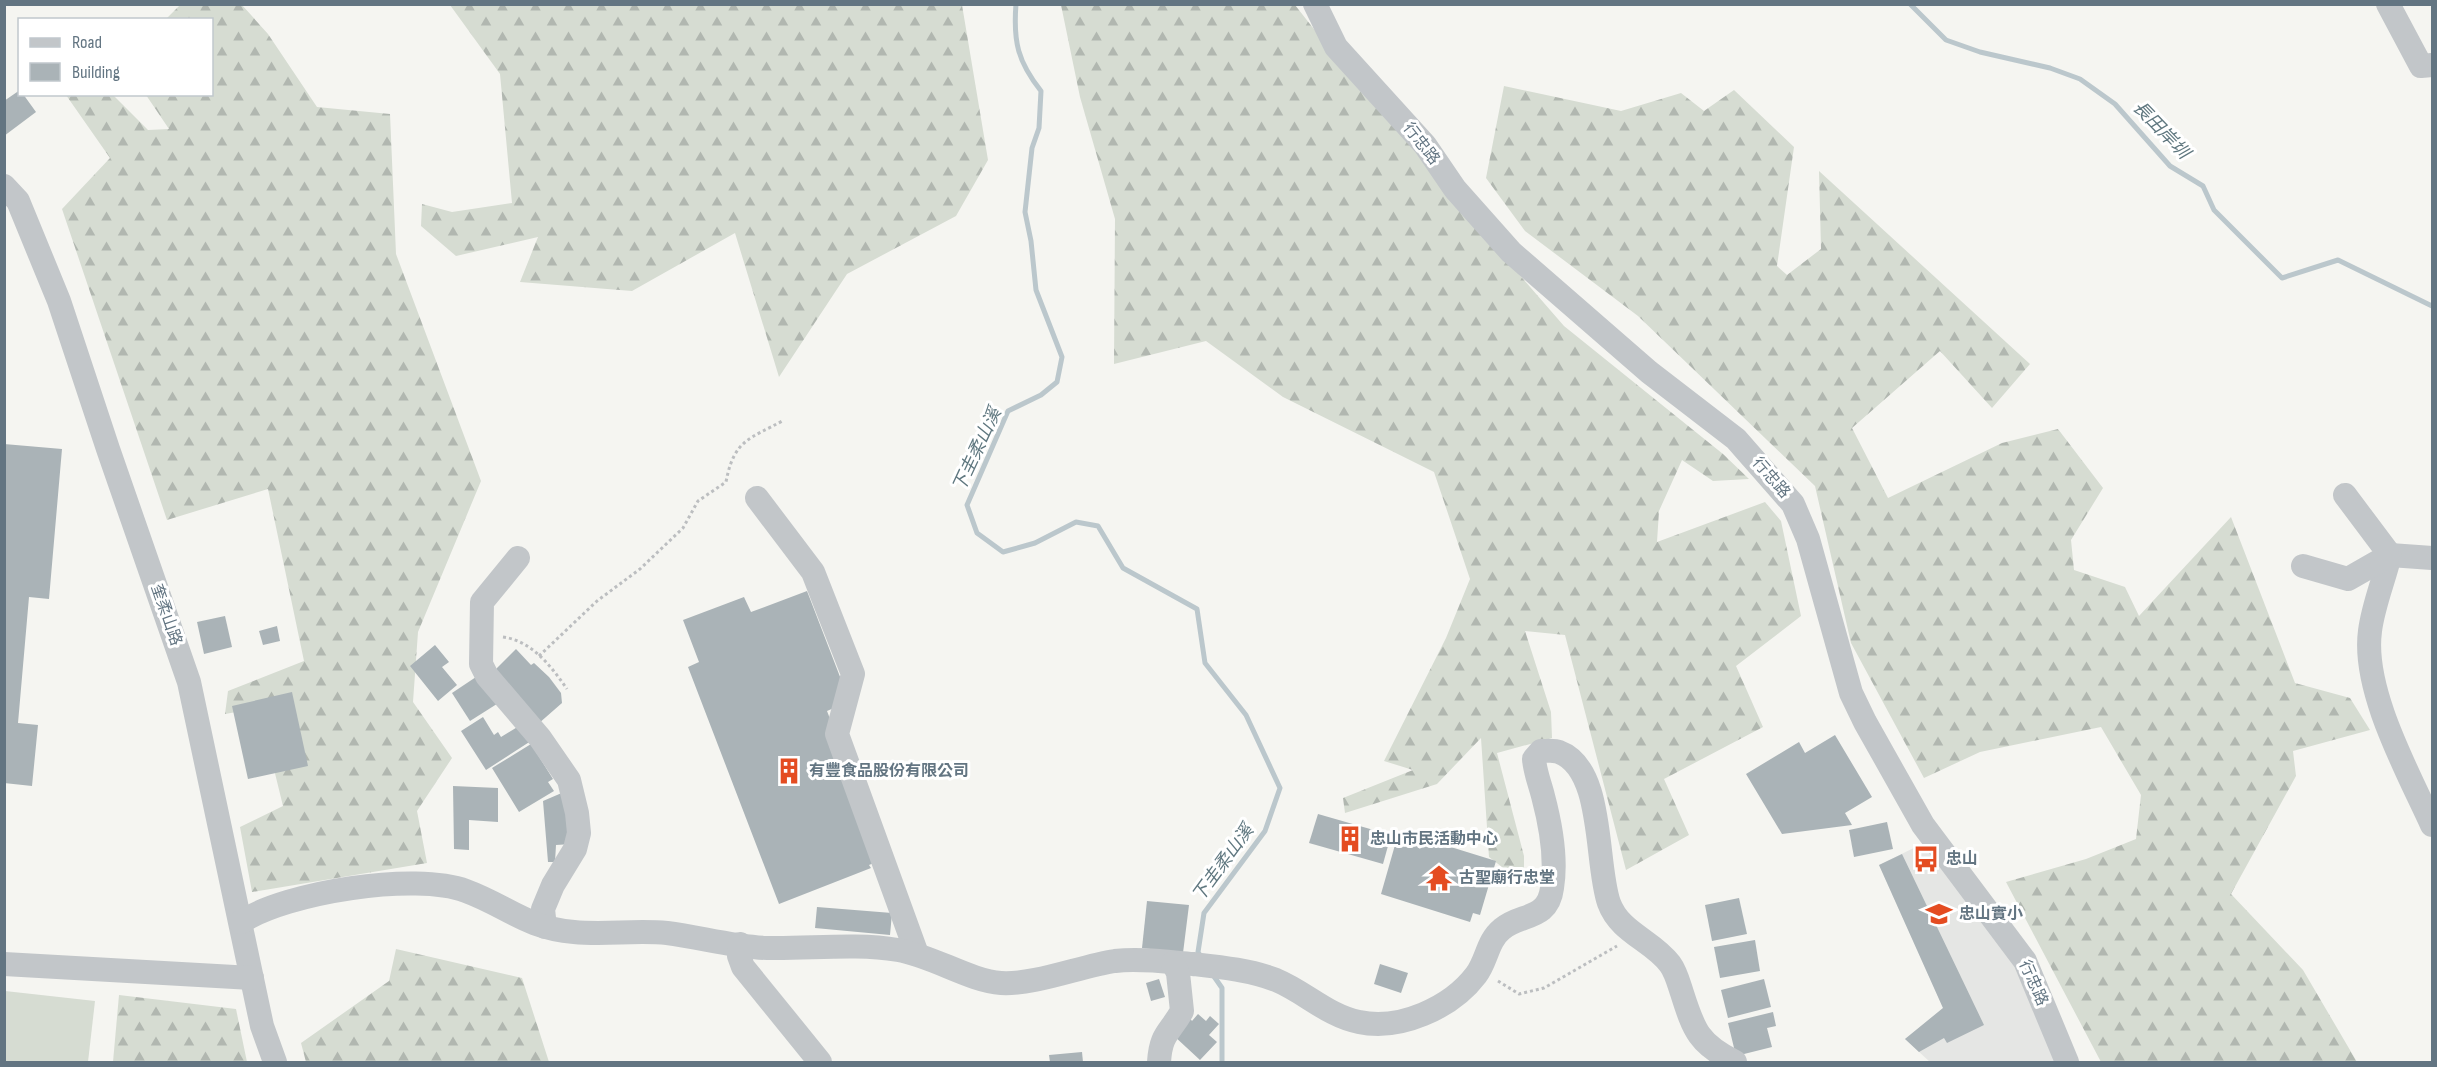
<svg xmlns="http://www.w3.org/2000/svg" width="2437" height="1067" font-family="'Sofia Sans Condensed','Noto Sans TC',sans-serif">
<defs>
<pattern id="forest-firs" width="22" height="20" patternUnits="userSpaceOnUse" patternTransform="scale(1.5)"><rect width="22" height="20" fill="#d6dcd2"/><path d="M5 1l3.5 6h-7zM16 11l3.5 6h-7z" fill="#b1b7b0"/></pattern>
</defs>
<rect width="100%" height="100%" fill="#f5f5f1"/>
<polygon fill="#e5e6e4" points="1924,843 2014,963 2055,1062 1930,1062 1905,1039 1943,1008 1879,865"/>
<g fill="url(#forest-firs)">
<polygon points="180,5 242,5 268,34 317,107 390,114 396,254 481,481 418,632 413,702 452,758 417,811 427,863 252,892 240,827 283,806 259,708 225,714 228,691 304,661 268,489 167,520 62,209 110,158 66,95 113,95 148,130 169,129 146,95 212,94 212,20 166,19"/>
<polygon points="450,5 962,5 988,160 956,216 847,274 779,377 735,233 632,291 520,282 538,237 456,256 421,226 422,204 452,212 512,203 500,74"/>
<polygon points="1061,5 1295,5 1328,47 1415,128 1478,227 1564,326 1723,454 1749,479 1713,481 1682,460 1659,511 1657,542 1765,502 1781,521 1801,616 1736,666 1763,727 1664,779 1689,835 1626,870 1565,635 1525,631 1551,712 1552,738 1497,753 1524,856 1524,884 1489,857 1481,738 1437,784 1345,813 1343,798 1413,770 1384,761 1446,638 1470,579 1434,472 1283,397 1206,341 1114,364 1115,219 1080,97"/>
<polygon points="1504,86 1621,111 1681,93 1704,111 1734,90 1794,147 1777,266 1787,275 1821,249 1819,171 2030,364 1992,408 1940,351 1852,428 1888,498 2002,443 2058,429 2103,488 2071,540 2074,570 2125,587 2139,616 2231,517 2295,683 2350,698 2370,730 2293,751 2296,776 2231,894 2303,970 2357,1062 2101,1062 2006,882 2086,859 2136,839 2141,795 2101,727 1980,752 1924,778 1851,643 1815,486 1638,316 1525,231 1486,178"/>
<polygon points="396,949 522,978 549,1062 306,1062 301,1043 389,981"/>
<polygon points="119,995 236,1009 247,1062 113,1062"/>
</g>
<polygon fill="#d6dcd2" points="5,991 95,1001 88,1062 5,1062"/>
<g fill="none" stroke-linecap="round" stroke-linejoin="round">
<g stroke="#bbc7cc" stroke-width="5">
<path d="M1016,4C1013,42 1018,62 1041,91L1039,128L1032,148L1025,212L1031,241L1036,290L1062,357L1057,382L1041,395L1008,411L967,505L977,533L1003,552L1035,543L1076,522L1098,526L1123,568L1197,609L1205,663L1246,715L1280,788L1265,831L1204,913L1198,952L1201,957"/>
<polyline points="1910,4 1946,40 1980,52 2050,68 2080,79 2115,104 2170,166 2203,186 2214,210 2282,278 2338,260 2432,306"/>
<polyline points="1213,975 1222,988 1222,1062"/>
</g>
</g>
<g fill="#aab3b7">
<polygon points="20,90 20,94 23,94 36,112 4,136 4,101"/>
<polygon points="4,444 62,449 49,599 29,597 18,723 38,725 32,786 4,783"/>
<polygon points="807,591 847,695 843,704 827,711 874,832 876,862 869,865 871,868 779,904 688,667 699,662 683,620 744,597 751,612"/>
<polygon points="225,616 232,647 204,654 197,622"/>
<polygon points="277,626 280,641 263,645 259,631"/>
<polygon points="435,645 449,662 442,667 457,685 438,701 410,666"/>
<polygon points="516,649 531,665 534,663 549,677 561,693 562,703 538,724 493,672"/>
<polygon points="482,673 500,702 470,721 452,693"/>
<polygon points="292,692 308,766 248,779 232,706"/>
<polygon points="483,717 494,735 498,732 501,737 524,723 534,739 486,770 461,731"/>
<polygon points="1835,735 1872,797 1845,813 1852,825 1782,834 1746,774 1799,742 1805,753"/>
<polygon points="531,744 553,779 548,782 554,791 519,812 492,768"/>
<polygon points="453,786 498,788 498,822 469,820 469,850 454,849"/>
<polygon points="571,789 572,844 556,845 555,862 548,862 543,801"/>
<polygon points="1318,814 1391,835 1383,864 1309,843"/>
<polygon points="1887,822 1893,849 1854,857 1849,830"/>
<polygon points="1399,831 1496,861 1480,915 1473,913 1470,922 1381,894"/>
<polygon points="1902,854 1984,1025 1947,1043 1944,1038 1919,1052 1905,1039 1943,1008 1879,865"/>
<polygon points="1739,898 1747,934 1712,941 1705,905"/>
<polygon points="1147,901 1189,905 1183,953 1142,948"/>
<polygon points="817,907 892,913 890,935 815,928"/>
<polygon points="1755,940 1760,971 1720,978 1714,947"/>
<polygon points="1380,964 1408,973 1401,993 1374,984"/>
<polygon points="1159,979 1165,997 1151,1001 1146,983"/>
<polygon points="1764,979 1771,1007 1728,1018 1721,990"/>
<polygon points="1773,1012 1776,1026 1767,1028 1772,1047 1736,1056 1728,1023"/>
<polygon points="1198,1014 1206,1021 1210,1016 1219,1024 1209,1035 1217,1042 1200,1060 1173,1035 1189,1017 1192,1021"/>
<polygon points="1082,1052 1083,1062 1050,1062 1049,1055"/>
</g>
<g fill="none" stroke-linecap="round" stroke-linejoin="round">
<g stroke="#bcbec0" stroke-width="3" stroke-dasharray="3 3" stroke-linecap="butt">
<path d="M503,637C532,641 551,666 567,689"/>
<path d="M539,656L597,601L640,569L683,528L698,501L726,482C734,439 750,439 784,420"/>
<polyline points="1498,981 1519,994 1544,988 1617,946"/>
</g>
<g stroke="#c2c6c9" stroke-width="24">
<polyline points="1315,4 1336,47 1425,145 1455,189 1511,252 1649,372 1736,439 1793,504 1808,539 1851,693 1865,722 1923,825 2025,961 2067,1062"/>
<polyline points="2388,4 2421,66 2432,65"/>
<polyline points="4,186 18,201 59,301 108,449 189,682 262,1026 275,1062"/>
<polyline points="757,498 813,572 853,674 837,734 917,954"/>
<polyline points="518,558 482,602 481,664 487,676 540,738 569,780 577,813 579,833 575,849 553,885 543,909 545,927"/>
<path d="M2432,558L2390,555C2384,580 2373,606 2370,631C2362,690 2408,772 2432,825"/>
<polyline points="2303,566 2348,579 2390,555 2345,495"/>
<path d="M241,922C287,892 415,872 466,891C507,906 526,928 574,932C605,935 635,930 667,933C700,937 733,947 767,948C810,949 855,943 898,950C933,956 970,981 1001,983C1035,985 1081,966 1115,961C1140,958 1168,962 1193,964C1220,967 1250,970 1276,980C1305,992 1328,1016 1359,1022C1399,1031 1451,1008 1476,975C1487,961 1487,941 1502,929C1520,913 1548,921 1552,888C1557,858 1551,826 1543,796C1540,784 1535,772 1534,759L1541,751C1547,751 1554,750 1559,752C1605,769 1595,864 1609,903C1620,933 1652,940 1670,964C1676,972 1679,984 1682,993C1694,1031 1699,1044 1735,1062"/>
<polyline points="740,944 739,956 743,967 820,1062"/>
<polyline points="4,964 252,978"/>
<path d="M1159,1062C1161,1033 1169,1034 1182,1011L1178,973L1173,963"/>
</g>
</g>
<defs>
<g id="building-bare" transform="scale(2.07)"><path d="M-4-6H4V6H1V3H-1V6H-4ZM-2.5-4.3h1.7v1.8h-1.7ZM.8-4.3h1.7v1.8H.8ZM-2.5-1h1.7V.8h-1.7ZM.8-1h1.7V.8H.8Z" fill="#e44c21" stroke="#fff" stroke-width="2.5" paint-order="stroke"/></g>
<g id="bus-bare" transform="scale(2.07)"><path d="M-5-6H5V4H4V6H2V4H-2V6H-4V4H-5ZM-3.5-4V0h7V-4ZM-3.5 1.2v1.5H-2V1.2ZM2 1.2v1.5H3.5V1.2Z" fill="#e44c21" stroke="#fff" stroke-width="2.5" paint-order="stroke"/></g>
<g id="temple-bare" transform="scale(2.07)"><path d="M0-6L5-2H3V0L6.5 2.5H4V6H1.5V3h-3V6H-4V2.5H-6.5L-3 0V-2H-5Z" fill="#e44c21" stroke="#fff" stroke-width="2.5" paint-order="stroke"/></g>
<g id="school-bare" transform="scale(2.07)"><path d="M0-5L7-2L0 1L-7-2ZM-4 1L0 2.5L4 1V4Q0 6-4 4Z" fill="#e44c21" stroke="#fff" stroke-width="2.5" paint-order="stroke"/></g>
</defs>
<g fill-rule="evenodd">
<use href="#building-bare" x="789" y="771"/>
<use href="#building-bare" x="1350" y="839"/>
<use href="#bus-bare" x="1926" y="859"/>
<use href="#temple-bare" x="1439" y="878"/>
<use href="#school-bare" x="1939" y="914"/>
</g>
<g text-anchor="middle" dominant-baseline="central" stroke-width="6" stroke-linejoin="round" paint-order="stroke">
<g font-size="16" fill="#637582" stroke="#fff">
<text transform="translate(1421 144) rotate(52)">行忠路</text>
<text transform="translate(1771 478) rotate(49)">行忠路</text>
<text transform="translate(166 615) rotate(71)">奎柔山路</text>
<text transform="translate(2033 983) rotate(66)">行忠路</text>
</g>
<g font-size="16" font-weight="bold" fill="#637582" stroke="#fff" text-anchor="start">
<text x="809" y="771">有豐食品股份有限公司</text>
<text x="1370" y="839">忠山市民活動中心</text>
<text x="1946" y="859">忠山</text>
<text x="1459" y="878">古聖廟行忠堂</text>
<text x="1959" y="914">忠山實小</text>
</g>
<g font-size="18" font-style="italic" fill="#5f777f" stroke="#fff">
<text transform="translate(2161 130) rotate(46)">長田岸圳</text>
<text transform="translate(977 450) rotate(-65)">下圭柔山溪</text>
<text transform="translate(1223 863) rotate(-54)">下圭柔山溪</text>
</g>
</g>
<rect width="2437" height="1067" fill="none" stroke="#637582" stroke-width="12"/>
<rect x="18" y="18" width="195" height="78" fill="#ffffff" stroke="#c1c8cd" stroke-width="1.5"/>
<rect x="30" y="38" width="30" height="9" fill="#c2c6c9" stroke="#c1c8cd" stroke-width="1.5"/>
<text x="72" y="48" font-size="18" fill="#637582">Road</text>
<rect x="30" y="63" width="30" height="18" fill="#aab3b7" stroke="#c1c8cd" stroke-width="1.5"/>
<text x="72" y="78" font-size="18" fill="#637582">Building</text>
</svg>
